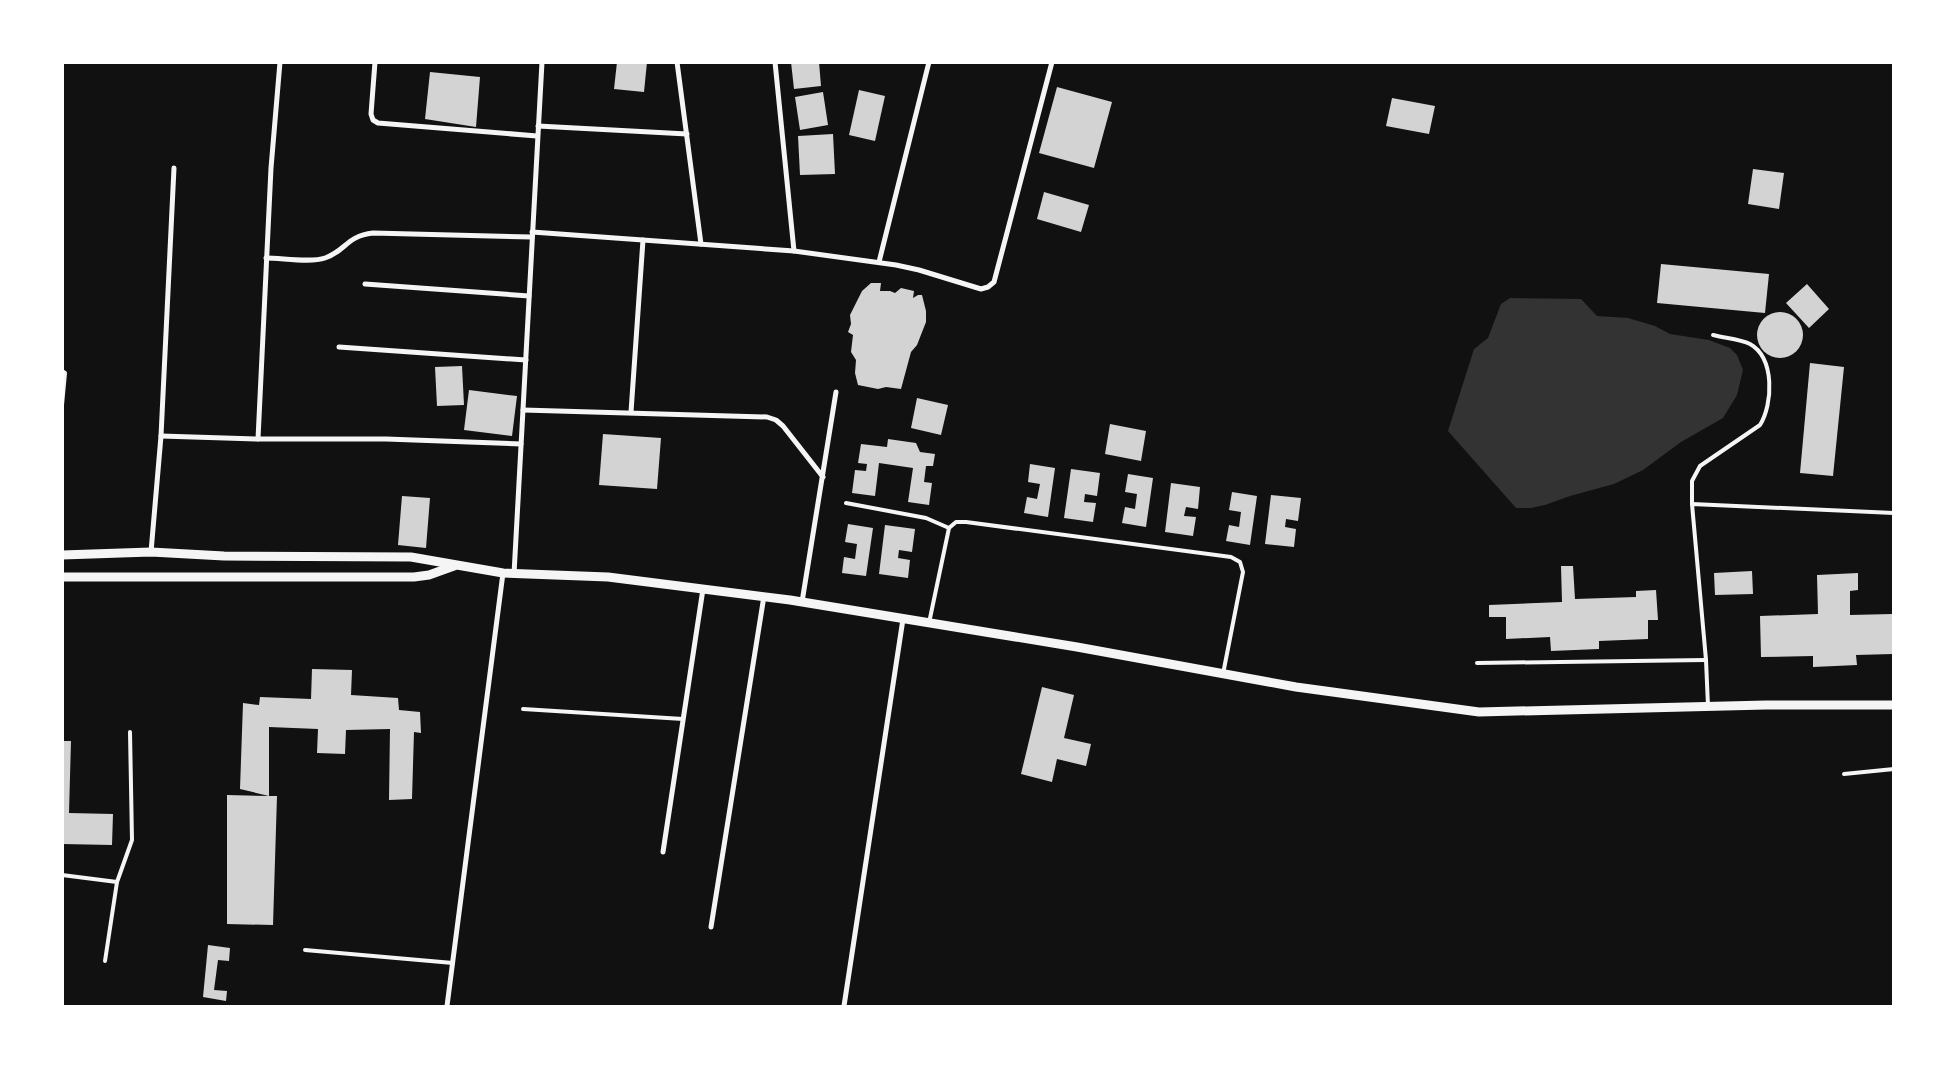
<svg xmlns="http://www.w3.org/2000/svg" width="1956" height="1069" font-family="'Crimson Pro',serif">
<rect width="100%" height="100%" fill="#111"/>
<polygon fill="#333" points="1510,298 1581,299 1597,316 1628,318 1655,326 1670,334 1709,340 1730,348 1737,355 1743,370 1737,395 1723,418 1681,442 1643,470 1614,484 1570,496 1545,505 1531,508 1516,508 1448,431 1474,349 1488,338 1501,304"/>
<g fill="#d3d3d3">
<polygon points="617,62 647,62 644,92 614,89"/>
<polygon points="791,62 819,62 821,86 794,89"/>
<polygon points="430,72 480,77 476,127 425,119"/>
<polygon points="1057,87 1112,102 1094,168 1039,153"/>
<polygon points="859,90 885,96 875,141 849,135"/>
<polygon points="823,92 828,125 800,130 795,97"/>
<polygon points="1392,98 1435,106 1429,134 1386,126"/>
<polygon points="833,134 835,174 800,175 798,136"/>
<polygon points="1753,169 1784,173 1779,209 1748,204"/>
<polygon points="1044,192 1089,205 1081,232 1037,219"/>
<polygon points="1661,264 1769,274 1765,313 1657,303"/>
<polygon points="871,283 881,283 880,291 890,291 895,293 901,288 914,291 913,298 918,295 922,295 926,311 926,322 917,345 911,352 901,389 886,387 878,389 858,385 855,373 856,360 851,352 853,335 848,332 851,324 850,315 862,291"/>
<polygon points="1807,284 1829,309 1809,328 1786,303"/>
<circle cx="1780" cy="335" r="23"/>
<polygon points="1810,363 1844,367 1833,476 1800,473"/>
<polygon points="462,366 464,405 437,406 435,367"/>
<polygon points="469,390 517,396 512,436 464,430"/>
<polygon points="917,398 948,405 941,435 911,428"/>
<polygon points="1110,424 1146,431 1141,461 1105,454"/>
<polygon points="603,434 661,438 657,489 599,485"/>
<polygon points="888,439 916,443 920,452 935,454 933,466 926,466 924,482 932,483 929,505 908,502 913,468 879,463 875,496 852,493 855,470 866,471 867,464 858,463 861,444 887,447"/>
<polygon points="1030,464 1055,468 1048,517 1024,513 1027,497 1037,499 1040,484 1028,482"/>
<polygon points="1071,469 1100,473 1097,496 1085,494 1084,502 1096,503 1093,522 1064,518"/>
<polygon points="1128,474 1153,478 1146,527 1122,523 1125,507 1135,509 1137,494 1125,492"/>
<polygon points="1171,483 1200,487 1198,509 1186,507 1184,516 1196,517 1193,536 1165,532"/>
<polygon points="1232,492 1257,496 1250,545 1226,541 1229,525 1239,527 1241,512 1229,510"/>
<polygon points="1271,495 1301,498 1298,521 1286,519 1285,527 1296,529 1294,547 1265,544"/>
<polygon points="402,496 430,498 426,548 398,545"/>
<polygon points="848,524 873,528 866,576 842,573 844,557 855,559 857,544 845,542"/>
<polygon points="885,525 915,529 912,552 899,550 898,558 910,560 908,578 879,574"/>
<polygon points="1561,566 1573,566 1575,599 1636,597 1636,591 1656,590 1658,620 1648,620 1648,639 1599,641 1599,649 1551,651 1550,637 1506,639 1506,617 1489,617 1489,605 1562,602"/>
<polygon points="1752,571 1753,594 1715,595 1714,573"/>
<polygon points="1858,573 1858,590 1850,591 1850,615 1892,614 1893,654 1856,655 1857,665 1813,667 1813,656 1761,657 1760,616 1818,614 1817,575"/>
<polygon points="312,669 352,670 351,695 398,698 399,710 420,712 421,733 414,732 412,799 389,800 390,729 346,730 345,754 317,753 318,729 269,727 269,796 277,796 273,925 227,924 227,795 269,796 240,789 243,703 259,705 260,697 311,699"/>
<polygon points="1042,687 1074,695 1064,738 1091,744 1086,766 1057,759 1052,782 1021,774"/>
<polygon points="62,741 71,741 69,813 113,814 112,845 62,844"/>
<polygon points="208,945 230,948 229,961 218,960 214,990 227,991 226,1001 203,997"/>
</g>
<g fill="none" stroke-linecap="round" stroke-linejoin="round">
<g stroke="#f5f5f5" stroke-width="4">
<polyline points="62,371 65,373 62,405"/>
<polyline points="846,503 926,518 949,528"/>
<path d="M1692,504V481L1700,466L1760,425C1773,404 1775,358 1750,344C1740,339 1724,338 1713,335"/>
<polyline points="929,623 949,528 956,522 966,522 1231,557 1240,562 1243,572 1223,674"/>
<polyline points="1477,663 1706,660"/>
<polyline points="1708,706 1706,660 1692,504 1894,513"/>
<polyline points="523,709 683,719"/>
<polyline points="1844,774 1894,769"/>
<polyline points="62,875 117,882 132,840 130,732"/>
<polyline points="305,950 453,963"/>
<polyline points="105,961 117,882"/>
</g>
<g stroke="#f5f5f5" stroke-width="5">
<polyline points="375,62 371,114 373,120 378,123 537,136"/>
<polyline points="677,62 701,244"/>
<polyline points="775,62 794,251"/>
<polyline points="538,126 687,134"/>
<polyline points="532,232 794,251 896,265 919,270 981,289 988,287 994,282 1052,62"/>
<path d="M266,258C282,258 311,263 325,258C346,251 346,236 373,233L532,237"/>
<polyline points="879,262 929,62"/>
<polyline points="365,284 529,296"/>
<polyline points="339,347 526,360"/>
<polyline points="523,410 767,417 776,420 783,426 823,477"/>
<polyline points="631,412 643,240"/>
<polyline points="161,436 258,439 386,439 521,444"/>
<polyline points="258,439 271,168 280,62"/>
<polyline points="151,552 161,436 174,168"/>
<polyline points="514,574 542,62"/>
<polyline points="802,602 836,392"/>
<polyline points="663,852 703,589"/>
<polyline points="711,927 764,596"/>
<polyline points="447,1006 503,573"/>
<polyline points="844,1006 903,619"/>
</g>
<g stroke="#f5f5f5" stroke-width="9">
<polyline points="62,555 151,552 224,556 411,557 503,573 608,577 790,600 1077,647 1296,687 1479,712 1766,705 1894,705"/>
<polyline points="62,577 414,577 429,575 454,566"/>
</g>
</g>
<rect width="1956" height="1069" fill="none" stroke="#ffffff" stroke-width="128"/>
</svg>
